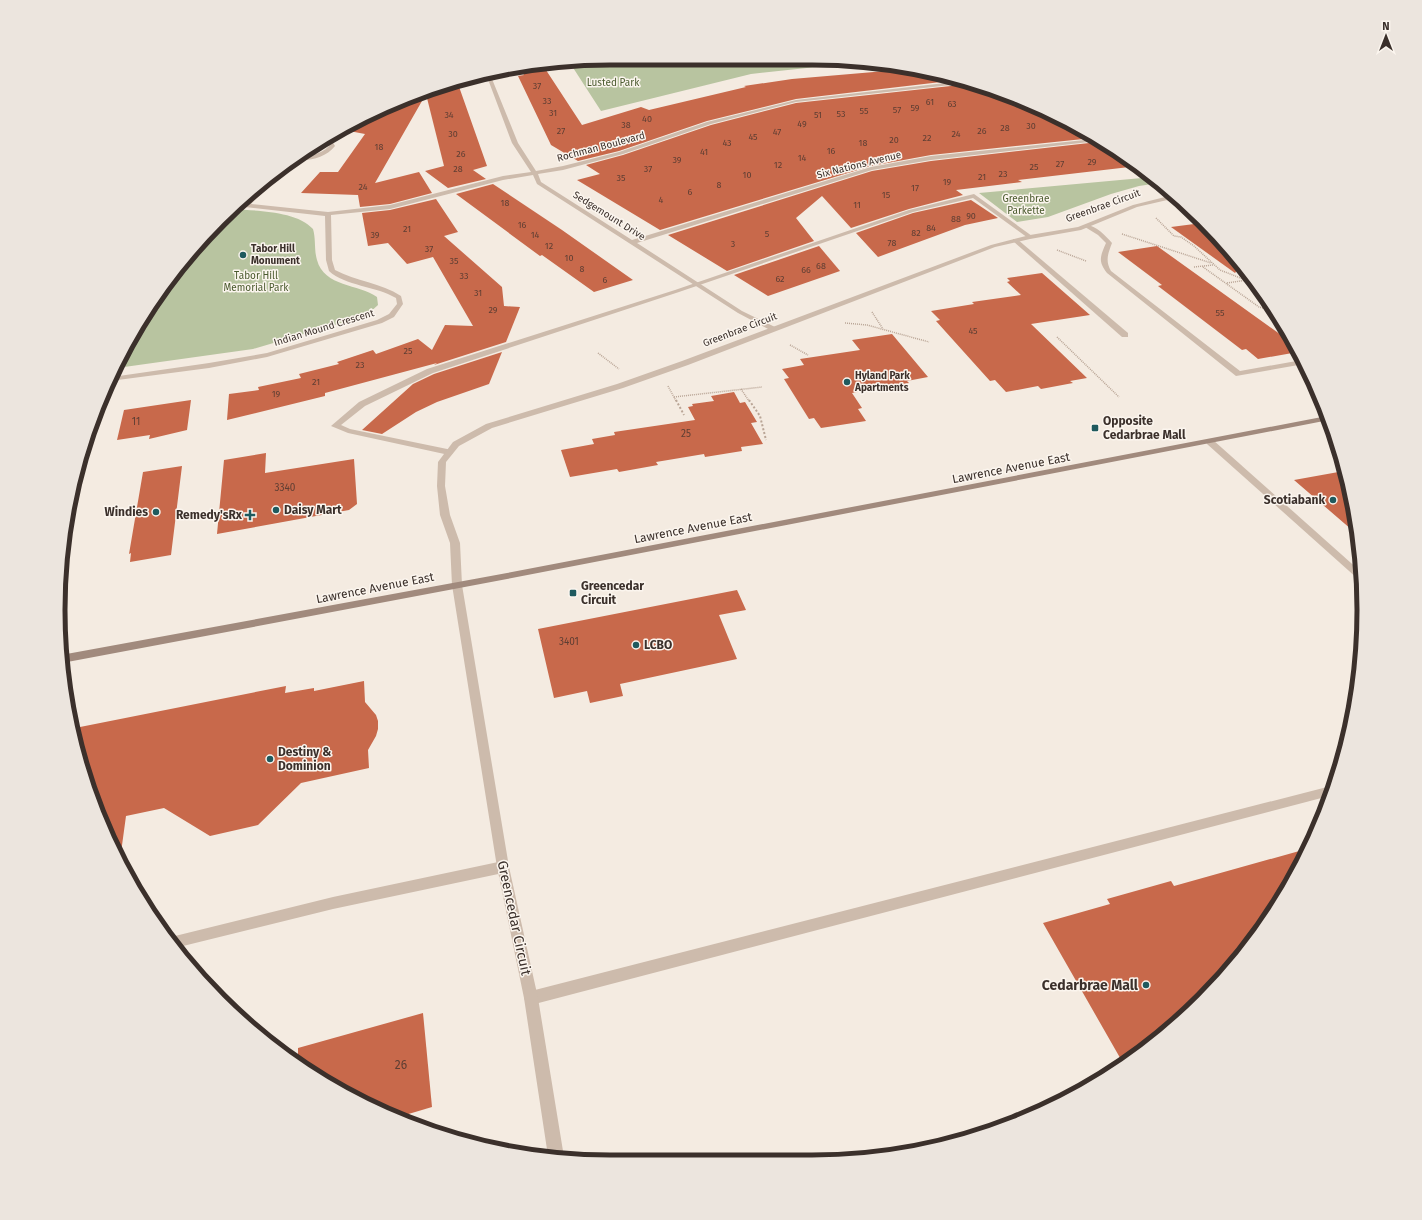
<svg xmlns="http://www.w3.org/2000/svg" width="1422" height="1220" font-family="'Fira Sans',sans-serif">
<rect width="100%" height="100%" fill="#f4ebe1"/>
<g fill="#b8c4a0">
<polygon points="610,58 863,62 751,74 601,111 570,63"/>
<polygon points="1153,177 1159,183 1139,186 1111,194 1048,217 1017,222 979,193"/>
<path d="M234,209C257,211 297,211 313,229C316,239 314,250 317,260C324,287 359,284 377,297L378,305L368,314L358,318L253,349L117,368L151,303Z"/>
</g>
<g fill="#c8694b">
<polygon points="544,67 582,125 641,107 649,110 746,87 744,86 792,79 909,69 958,80 796,99 707,121 619,151 578,161 551,145 518,76 524,75 520,70"/>
<polygon points="457,81 487,166 473,170 486,179 448,188 425,171 444,166 426,94 375,183 419,172 432,193 390,204 360,207 358,195 301,193 320,172 338,172 365,134 344,130 366,115"/>
<polygon points="970,83 989,87 1056,115 1093,138 931,155 871,166 660,230 577,180 600,174 586,165 623,155 711,125 796,103 969,84"/>
<polygon points="1098,142 1138,166 1018,180 1022,182 956,190 963,195 909,209 851,228 822,196 796,218 814,241 727,271 668,235 872,171 931,161"/>
<polygon points="493,184 562,230 633,280 594,292 542,255 540,256 456,194"/>
<polygon points="436,199 458,232 444,236 502,287 504,306 520,307 506,342 434,365 437,363 325,393 325,396 227,420 229,394 259,390 258,387 301,378 299,374 339,364 337,362 373,350 376,354 418,339 432,350 445,325 473,326 433,257 407,264 388,243 368,246 362,213 390,210"/>
<polygon points="971,200 998,218 965,225 878,257 856,233 913,213"/>
<polygon points="1202,223 1227,246 1241,265 1235,273 1171,227"/>
<polygon points="819,246 840,271 768,296 734,275"/>
<polygon points="1157,246 1295,345 1298,352 1258,359 1246,349 1242,350 1158,286 1162,285 1118,252"/>
<polygon points="1042,273 1090,315 1031,324 1087,378 1070,381 1073,383 1041,389 1038,386 1006,392 995,380 990,381 936,321 940,320 931,311 974,304 972,302 1021,295 1007,282 1010,281 1007,278"/>
<polygon points="892,334 928,377 907,381 909,383 852,393 862,408 858,409 866,421 821,428 814,418 809,419 784,379 789,378 782,369 804,365 800,359 860,350 852,340"/>
<polygon points="502,352 489,384 437,402 416,412 382,434 362,430 413,384 434,374"/>
<polygon points="734,392 740,403 745,402 757,422 751,423 763,444 741,447 742,451 705,457 704,454 656,462 658,465 619,472 617,469 570,477 561,450 594,444 592,439 615,435 614,432 695,420 688,407 693,406 692,404 714,401 711,396"/>
<polygon points="191,400 187,430 149,439 150,435 117,440 124,410"/>
<polygon points="266,453 265,473 354,459 357,504 349,510 217,534 224,460"/>
<polygon points="182,466 171,555 130,562 131,553 129,554 143,472"/>
<polygon points="1344,471 1346,481 1359,536 1294,480"/>
<polygon points="737,590 746,610 719,615 737,659 620,684 623,696 590,703 587,691 554,698 538,629"/>
<polygon points="364,681 365,702 376,715 378,721 378,729 376,736 368,750 369,768 301,783 258,825 210,836 164,808 126,816 120,860 87,788 75,728 286,686 285,693 314,688 314,691"/>
<polygon points="1310,848 1307,854 1250,946 1176,1025 1123,1063 1043,923 1110,904 1107,899 1171,881 1174,886"/>
<polygon points="423,1013 432,1107 395,1118 304,1069 298,1065 298,1048"/>
</g>
<g fill="none" stroke-linecap="round" stroke-linejoin="round">
<g stroke="#b9a596" stroke-width="1.5" stroke-dasharray="1 1" stroke-linecap="butt">
<polyline points="1156,218 1174,236 1181,237 1194,246 1220,270 1253,283"/>
<polyline points="1122,234 1211,263"/>
<polyline points="1057,250 1086,261"/>
<polyline points="1194,267 1213,265"/>
<polyline points="1203,267 1259,307 1268,309"/>
<polyline points="1227,283 1247,280"/>
<polyline points="1269,305 1268,309 1277,316"/>
<polyline points="872,312 883,329"/>
<polyline points="845,323 867,325 929,342"/>
<polyline points="1057,337 1119,397"/>
<polyline points="790,345 808,355"/>
<polyline points="598,353 619,369"/>
<polyline points="668,386 676,401"/>
<polyline points="741,389 749,401"/>
<polyline points="674,397 762,387"/>
</g>
<g stroke="#b9a596" stroke-width="2" stroke-dasharray="2 2" stroke-linecap="butt">
<polyline points="676,400 684,415"/>
<polyline points="749,400 760,416 766,440"/>
</g>
<g fill="#cdbbac" fill-rule="evenodd">
<polygon points="974,194 1032,236 1032,238 1028,238 973,198 913,212 679,292 433,373 365,406 341,425 350,429 452,450 453,452 452,454 449,455 348,433 331,426 359,402 427,369 675,290 909,210"/>
<path d="M1164,197C1172,196 1180,202 1186,207H1182L1164,199Z"/>
<path d="M1085,225C1095,224 1106,236 1112,243C1108,254 1105,260 1111,271L1240,371L1302,360L1304,364L1236,376L1107,273C1098,261 1100,257 1106,243L1098,235L1085,227Z"/>
<polygon points="1013,239 1017,239 1128,333 1128,337 1122,337 1013,241"/>
<polygon points="1207,440 1213,440 1360,571 1361,580 1358,579 1207,444 1206,442"/>
<polygon points="1331,786 1332,787 1329,796 531,1005 526,1003 524,998 526,993 531,991"/>
<polygon points="503,861 507,863 509,867 507,871 503,873 333,909 179,947 171,937 333,897"/>
</g>
<g fill="#cdbbac" fill-rule="evenodd">
<path d="M486,74H490L518,143L536,171L563,166L619,152L707,122L796,100L963,81L969,83L796,102L711,124L623,154L563,170L538,174L541,182L632,240L871,167L931,156L1094,139L1098,141L931,160L872,170L637,243L742,311L775,327V331H772L738,313L537,184L533,175L503,180L390,209L331,215L332,260L335,270C356,281 381,283 401,296L403,304L394,317L382,323L267,357L209,368L110,381L112,377L209,363L267,353L377,320L389,314L397,304L396,298C376,286 345,286 329,271L326,260L325,216L236,206L239,203L245,204L267,181L275,176L276,178L251,204L328,212L390,205L503,176L531,172L512,143Z"/>
<path d="M329,140L332,141L335,146C326,157 312,161 298,160C308,154 320,156 329,146L325,142Z"/>
</g>
<polygon fill="#cdbbac" fill-rule="evenodd" points="1173,195 1176,198 1137,207 1081,230 1030,239 995,247 688,365 623,388 492,428 459,446 446,462 445,486 450,515 460,543 462,585 509,867 538,998 564,1157 548,1156 524,998 497,867 452,585 450,543 440,515 437,486 438,462 453,442 486,424 617,384 682,361 991,245 1030,235 1078,227 1133,205"/>
<polygon fill="#a18a7d" fill-rule="evenodd" points="1327,416 1329,420 507,579 62,663 61,655 507,573"/>
</g>
<g fill="#1f5a5e" stroke="#fbf5ee" stroke-width="1.5">
<circle cx="243" cy="255" r="4"/>
<circle cx="847" cy="382" r="4"/>
<rect x="1091" y="424" width="8" height="8" rx="2"/>
<circle cx="1333" cy="500" r="4"/>
<circle cx="276" cy="510" r="4"/>
<circle cx="156" cy="512" r="4"/>
<path d="M248 509h4v4h4v4h-4v4h-4v-4h-4v-4h4z"/>
<rect x="569" y="589" width="8" height="8" rx="2"/>
<circle cx="636" cy="645" r="4"/>
<circle cx="270" cy="759" r="4"/>
<circle cx="1146" cy="985" r="4"/>
</g>
<g text-anchor="middle" dominant-baseline="central" stroke-width="3" stroke-linejoin="round" paint-order="stroke">
<g font-size="9" fill="#5e3e33">
<text x="537" y="86">37</text>
<text x="547" y="101">33</text>
<text x="930" y="102">61</text>
<text x="952" y="104">63</text>
<text x="915" y="108">59</text>
<text x="897" y="110">57</text>
<text x="864" y="111">55</text>
<text x="553" y="113">31</text>
<text x="841" y="114">53</text>
<text x="449" y="115">34</text>
<text x="818" y="115">51</text>
<text x="647" y="119">40</text>
<text x="802" y="124">49</text>
<text x="626" y="125">38</text>
<text x="1031" y="126">30</text>
<text x="1005" y="128">28</text>
<text x="561" y="131">27</text>
<text x="982" y="131">26</text>
<text x="777" y="132">47</text>
<text x="453" y="134">30</text>
<text x="956" y="134">24</text>
<text x="753" y="137">45</text>
<text x="927" y="138">22</text>
<text x="894" y="140">20</text>
<text x="727" y="143">43</text>
<text x="863" y="143">18</text>
<text x="379" y="147">18</text>
<text x="831" y="151">16</text>
<text x="704" y="152">41</text>
<text x="461" y="154">26</text>
<text x="802" y="158">14</text>
<text x="677" y="160">39</text>
<text x="1092" y="162">29</text>
<text x="1060" y="164">27</text>
<text x="778" y="165">12</text>
<text x="1034" y="167">25</text>
<text x="458" y="169">28</text>
<text x="648" y="169">37</text>
<text x="1003" y="174">23</text>
<text x="747" y="175">10</text>
<text x="982" y="177">21</text>
<text x="621" y="178">35</text>
<text x="947" y="182">19</text>
<text x="719" y="185">8</text>
<text x="363" y="187">24</text>
<text x="915" y="188">17</text>
<text x="690" y="192">6</text>
<text x="886" y="195">15</text>
<text x="661" y="200">4</text>
<text x="505" y="203">18</text>
<text x="857" y="205">11</text>
<text x="971" y="216">90</text>
<text x="956" y="219">88</text>
<text x="522" y="225">16</text>
<text x="931" y="228">84</text>
<text x="407" y="229">21</text>
<text x="916" y="233">82</text>
<text x="767" y="234">5</text>
<text x="375" y="235">39</text>
<text x="535" y="235">14</text>
<text x="892" y="243">78</text>
<text x="733" y="244">3</text>
<text x="549" y="246">12</text>
<text x="429" y="249">37</text>
<text x="569" y="258">10</text>
<text x="454" y="261">35</text>
<text x="821" y="266">68</text>
<text x="582" y="269">8</text>
<text x="806" y="270">66</text>
<text x="464" y="276">33</text>
<text x="780" y="279">62</text>
<text x="605" y="280">6</text>
<text x="478" y="293">31</text>
<text x="493" y="310">29</text>
<text x="1220" y="313">55</text>
<text x="973" y="331">45</text>
<text x="408" y="351">25</text>
<text x="360" y="365">23</text>
<text x="316" y="382">21</text>
<text x="276" y="394">19</text>
</g>
<g font-size="10" fill="#4a5a2e" stroke="#fbf5ee">
<text x="613" y="83">Lusted Park</text>
<text x="1026" y="199">Greenbrae<tspan x="1026" dy="12">Parkette</tspan></text>
<text x="256" y="276">Tabor Hill<tspan x="256" dy="12">Memorial Park</tspan></text>
</g>
<g font-size="10" fill="#3b302b" stroke="#fbf5ee">
<text transform="translate(601 147) rotate(-15)">Rochman Boulevard</text>
<text transform="translate(859 165) rotate(-14)">Six Nations Avenue</text>
<text transform="translate(1103 206) rotate(-20)">Greenbrae Circuit</text>
<text transform="translate(609 216) rotate(32)">Sedgemount Drive</text>
<text transform="translate(324 328) rotate(-17)">Indian Mound Crescent</text>
<text transform="translate(740 330) rotate(-21)">Greenbrae Circuit</text>
</g>
<g font-size="10" font-weight="bold" fill="#3b302b" stroke="#fbf5ee" text-anchor="start">
<text x="251" y="249">Tabor Hill<tspan x="251" dy="12">Monument</tspan></text>
<text x="855" y="376">Hyland Park<tspan x="855" dy="12">Apartments</tspan></text>
</g>
<g font-size="10" fill="#5e3e33">
<text x="136" y="422">11</text>
<text x="686" y="434">25</text>
<text x="285" y="488">3340</text>
<text x="569" y="642">3401</text>
</g>
<g font-size="12" font-weight="bold" fill="#3b302b" stroke="#fbf5ee" text-anchor="start">
<text x="1103" y="421">Opposite<tspan x="1103" dy="14">Cedarbrae Mall</tspan></text>
<text x="1325" y="500" text-anchor="end">Scotiabank</text>
<text x="284" y="510">Daisy Mart</text>
<text x="148" y="512" text-anchor="end">Windies</text>
<text x="242" y="515" text-anchor="end">Remedy'sRx</text>
<text x="581" y="586">Greencedar<tspan x="581" dy="14">Circuit</tspan></text>
<text x="644" y="645">LCBO</text>
<text x="278" y="752">Destiny &amp;<tspan x="278" dy="14">Dominion</tspan></text>
</g>
<g font-size="12" fill="#3b302b" stroke="#fbf5ee">
<text transform="translate(1011 468) rotate(-11)">Lawrence Avenue East</text>
<text transform="translate(693 528) rotate(-11)">Lawrence Avenue East</text>
<text transform="translate(375 588) rotate(-11)">Lawrence Avenue East</text>
</g>
<g font-size="12" fill="#5e3e33">
<text x="401" y="1065">26</text>
</g>
<g font-size="14" fill="#3b302b" stroke="#fbf5ee">
<text transform="translate(514 918) rotate(78)">Greencedar Circuit</text>
</g>
<g font-size="14" font-weight="bold" fill="#3b302b" stroke="#fbf5ee" text-anchor="end">
<text x="1138" y="985">Cedarbrae Mall</text>
</g>
</g>
<path d="M0 0H1422V1220H0ZM610 65H812A545 545 0 0 1 1357 610V610A545 545 0 0 1 812 1155H610A545 545 0 0 1 65 610V610A545 545 0 0 1 610 65Z" fill="#ece5de" fill-rule="evenodd"/>
<path fill="none" stroke="#3b302b" stroke-width="5" d="M610 65H812A545 545 0 0 1 1357 610V610A545 545 0 0 1 812 1155H610A545 545 0 0 1 65 610V610A545 545 0 0 1 610 65Z"/>
<g transform="translate(1386 36)" stroke="#fbf5ee" stroke-width="3" paint-order="stroke">
<path d="M0-3L7 15L0 10L-7 15Z" fill="#3b302b"/>
<text y="-6" font-size="11" font-weight="bold" text-anchor="middle" fill="#3b302b">N</text>
</g>
</svg>
